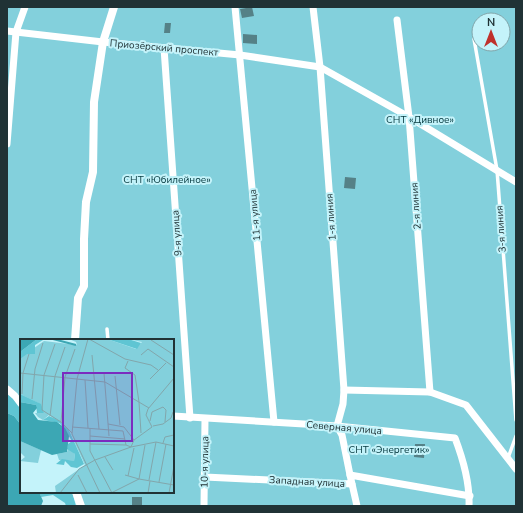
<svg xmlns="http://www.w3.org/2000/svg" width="523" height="513" font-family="'Nunito Sans',sans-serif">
<rect width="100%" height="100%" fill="#c4f3fa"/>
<path fill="#83d0dc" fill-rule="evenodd" d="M7,7H312L347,387L313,7H516V506H81L77,492H173V340H21V404L7,389ZM479,20H503V44H479Z"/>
<g fill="#5fc5d3">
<polygon points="7,389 21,404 21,425 14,416 7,413"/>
<polygon points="39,492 72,492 76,506 66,506 65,503 53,495 41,497"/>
</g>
<polygon fill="#3ca7b4" points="7,413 14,416 21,425 21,492 39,492 43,501 41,506 7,506"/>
<g fill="#558187">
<polygon points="252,7 254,16 242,18 240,9"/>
<polygon points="165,23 171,23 170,33 164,33"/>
<polygon points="243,34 257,35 257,44 243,43"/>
<polygon points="345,177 356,178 355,189 344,188"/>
<polygon points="415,444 425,444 424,458 414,457"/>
<rect x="132" y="497" width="10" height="9"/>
</g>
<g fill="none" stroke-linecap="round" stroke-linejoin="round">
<g stroke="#fff" stroke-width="3.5">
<polyline points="474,39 497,170 516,420"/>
<polyline points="107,329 108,340"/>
<polyline points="508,458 516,436"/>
</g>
<g stroke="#fff" stroke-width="7">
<polyline points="235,7 274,422"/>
<polyline points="313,7 320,67 344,390 343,404 337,426 342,435 350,475"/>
<polyline points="397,20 409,117 430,392"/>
<polyline points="7,31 103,42 240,55 320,67 409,117 516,182"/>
<polyline points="164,48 190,418"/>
<polyline points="7,144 16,32 25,7"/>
<polyline points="7,389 15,396 21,404"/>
<polyline points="344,390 430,392 466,405 516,469"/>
<path d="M173,416L337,426L455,438C463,459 470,483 469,506"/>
<polyline points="205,477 352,484 350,475 470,496"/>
<polyline points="352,484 357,506"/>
<polyline points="204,506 205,419"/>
</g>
<g stroke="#fff" stroke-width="8">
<polyline points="75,340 78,298 84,286 84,239 86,202 93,172 94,102 103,42 114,7"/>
<polyline points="76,492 81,506"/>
</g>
</g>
<g text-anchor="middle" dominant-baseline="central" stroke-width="4" stroke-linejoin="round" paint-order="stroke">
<g font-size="10" fill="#203235" stroke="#c4f3fa">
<text transform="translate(164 48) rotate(5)">Приозёрский проспект</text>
<text transform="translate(416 206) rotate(-94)">2-я линия</text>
<text transform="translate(255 215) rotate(-95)">11-я улица</text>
<text transform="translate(331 217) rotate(-94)">1-я линия</text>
<text transform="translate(501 229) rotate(-94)">3-я линия</text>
<text transform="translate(177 233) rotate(-94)">9-я улица</text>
<text transform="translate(344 428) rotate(5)">Северная улица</text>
<text transform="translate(205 462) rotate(-89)">10-я улица</text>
<text transform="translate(307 482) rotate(3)">Западная улица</text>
</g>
<g font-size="10" fill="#05383e" stroke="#c4f3fa">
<text x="420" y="120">СНТ «Дивное»</text>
<text x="167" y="180">СНТ «Юбилейное»</text>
<text x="389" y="450">СНТ «Энергетик»</text>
</g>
</g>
<g transform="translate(20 339)">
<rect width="154" height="154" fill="#c4f3fa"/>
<path d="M49,0H87L116,10L122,3L108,0H154V154H36L35,147L65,126L49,91L29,76L23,81L18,78L15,74H24L18,64L0,55V19L24,2L57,6L56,3ZM0,102L21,111L18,124L0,122L5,118L0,113ZM49,109L55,115L54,122L39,121L37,115L47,113Z" fill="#83d0dc"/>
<path d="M17,0L23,1L15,6V15H7L0,20V13ZM87,0H108L121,4L117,10ZM0,55L21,65L24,74H17L16,66L0,63ZM29,77L40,82L49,91L64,125L57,129L51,128L45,122L44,126L36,125L42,120L54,122L55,115L47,110L48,105L52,102L40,84L23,81Z" fill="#5fc5d3"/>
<path d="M0,0H17L0,13ZM0,63L16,66L17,69L13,74L18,81L37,83L45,89L49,97L47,113L32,116L0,102Z" fill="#3ca7b4"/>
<path fill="none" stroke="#3ca7b4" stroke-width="2" d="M33,0L56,6"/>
<path fill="none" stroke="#82a6ab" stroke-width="1" d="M68,0L57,40L52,95L80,154M69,0L105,20L131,26L138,31M131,1L154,16M35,5L24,36L22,71L41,83L52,94M72,16L79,90M121,16L128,10L154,28M108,22L105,29L115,36L119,63M0,34L85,43L129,69M84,34L89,97M95,37L100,86M130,40L146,24M65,41L68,89M2,55L3,34L9,15M12,60L15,30L23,4M119,63L121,94M30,77L35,37L45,8M130,82L132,73L143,68L146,71L145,83M41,83L45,38L55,10M88,85L104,88L114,101M133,87L143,85L151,79L153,73M52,88L103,92L106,106L111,108M70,89V112L92,154M70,97L105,100M143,104L145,98L154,96M70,105L106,106M111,108L114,101L132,88L126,76L128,70L154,39M85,118L93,131M58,136L67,154M105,136L119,140L125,106M108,137L114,109M129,141L136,103M139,143L146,105M40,154L59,130L75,121L111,108L136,103L154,107M91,154L119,140L154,146M128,154L130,142M149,154L154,127"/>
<path fill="#7b2cbf" fill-opacity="0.15" stroke="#7b2cbf" stroke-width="2" d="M43,34H112V102H43Z"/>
<rect width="154" height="154" fill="none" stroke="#203235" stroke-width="2"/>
</g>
<rect width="523" height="513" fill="none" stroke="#203235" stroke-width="16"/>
<g transform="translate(491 32)"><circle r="19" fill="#c4f3fa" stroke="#82a6ab"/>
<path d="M0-3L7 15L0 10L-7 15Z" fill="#bf312c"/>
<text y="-6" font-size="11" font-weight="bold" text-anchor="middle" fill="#203235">N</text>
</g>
</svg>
